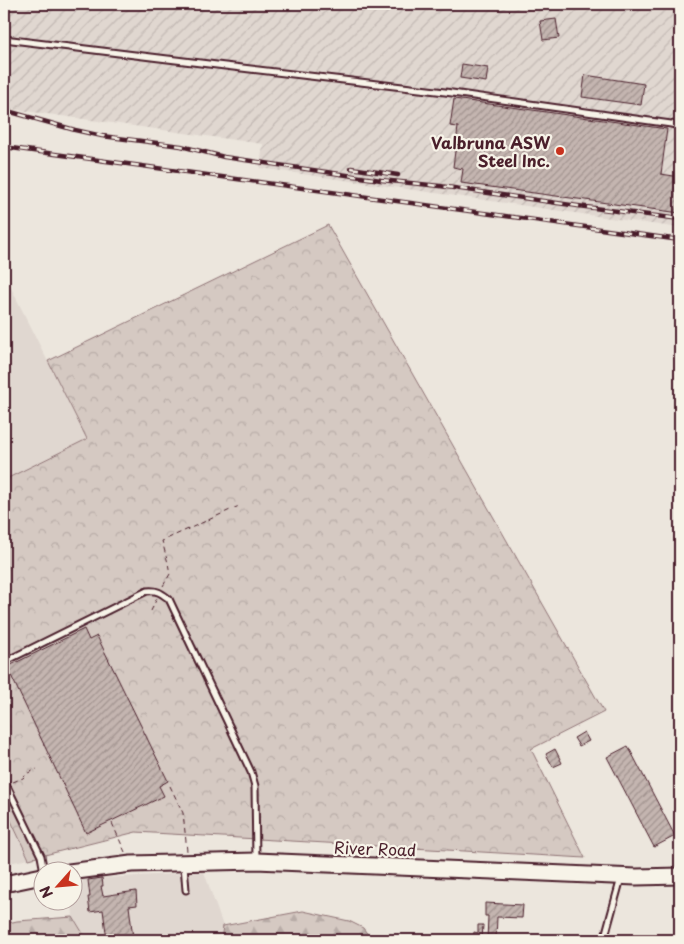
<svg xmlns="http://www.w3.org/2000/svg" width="684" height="944" font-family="'Playpen Sans',sans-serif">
<defs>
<pattern id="industrial-furrows" width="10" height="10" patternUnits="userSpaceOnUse" patternTransform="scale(1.25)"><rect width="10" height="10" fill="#e0d7d0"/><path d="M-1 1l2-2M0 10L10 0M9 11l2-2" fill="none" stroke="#c2b8b3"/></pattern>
<pattern id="forest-firs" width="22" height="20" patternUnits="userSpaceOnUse" patternTransform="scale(1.25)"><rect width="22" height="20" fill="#d5c9c2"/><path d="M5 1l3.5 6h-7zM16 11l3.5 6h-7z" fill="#b8aca7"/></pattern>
<pattern id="park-crowns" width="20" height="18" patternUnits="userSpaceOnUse" patternTransform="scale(1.25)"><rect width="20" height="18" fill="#d5c9c2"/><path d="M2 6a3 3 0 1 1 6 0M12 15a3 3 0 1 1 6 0" fill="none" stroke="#b8aca7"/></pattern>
<pattern id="building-hatch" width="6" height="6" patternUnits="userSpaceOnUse" patternTransform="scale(1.25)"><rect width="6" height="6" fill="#c4b5b0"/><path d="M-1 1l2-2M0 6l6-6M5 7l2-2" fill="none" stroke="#a1938f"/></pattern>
</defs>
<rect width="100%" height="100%" fill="#ece6dd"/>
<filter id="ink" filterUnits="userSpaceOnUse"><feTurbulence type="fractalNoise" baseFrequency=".02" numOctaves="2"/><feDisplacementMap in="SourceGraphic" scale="10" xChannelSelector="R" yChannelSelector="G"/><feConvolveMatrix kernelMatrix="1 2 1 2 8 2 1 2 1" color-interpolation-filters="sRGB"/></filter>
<g filter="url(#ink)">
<g fill="#e0d7d0">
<polygon points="4,274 87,440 4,480"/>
<polygon points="4,806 29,859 4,864"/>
<polygon points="204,872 223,926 221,940 87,940 73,917 72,902 73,880"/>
</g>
<polygon fill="url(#industrial-furrows)" points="4,4 680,4 680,228 260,168 263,144 4,108"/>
<g fill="url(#forest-firs)" stroke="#907476">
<polygon points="303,911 349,921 363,928 372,940 221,940 223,926"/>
<polygon points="73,917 87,940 4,940 4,924 17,921"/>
</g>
<polygon fill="url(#park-crowns)" stroke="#907476" points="328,225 604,712 531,749 585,858 136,832 29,859 4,806 4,480 87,439 48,361"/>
<g fill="url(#building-hatch)" stroke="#4a1f2b">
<polygon points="556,19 559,38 543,40 540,21"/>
<polygon points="462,64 488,68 486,82 460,78"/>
<polygon points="585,75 644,84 641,105 582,97"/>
<polygon points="454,99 667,129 661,174 680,177 680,213 461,183 463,169 453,167 458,127 450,126"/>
<polygon points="84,629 89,640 97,636 168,781 159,786 164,796 86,833 7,667"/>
<polygon points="584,732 589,741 579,746 574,738"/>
<polygon points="628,746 675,836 654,847 607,757"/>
<polygon points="555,749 562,763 553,767 546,754"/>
<polygon points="102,878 103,886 101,886 103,896 136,891 137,905 129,906 133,938 150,936 151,940 107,940 103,910 90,912 88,897 90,897 88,880"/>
<polygon points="485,903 523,905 522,918 497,917 496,940 487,940 488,916 485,916"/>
<polygon points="478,925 483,925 482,940 473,940 474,932 478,933"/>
</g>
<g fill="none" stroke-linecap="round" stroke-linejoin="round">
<g stroke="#4a1f2b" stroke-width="9">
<g id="lane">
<polyline points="4,39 225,66 445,92 671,124 680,126"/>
<path d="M4,662L147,591C158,590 161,593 169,599L251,772L255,786L256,860"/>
<polyline points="4,780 41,856 44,872"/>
<polyline points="184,865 186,890"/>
<polyline points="604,940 621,878"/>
</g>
</g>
<g stroke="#4a1f2b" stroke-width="19">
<g id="secondary">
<polyline points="69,872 131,864 256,861 636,877 680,876"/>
<polyline points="4,884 42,876"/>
</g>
</g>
<g stroke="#4a1f2b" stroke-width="1" stroke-dasharray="5 4" stroke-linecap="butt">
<polyline points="163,586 170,574 168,563 162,541 239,506"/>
<polyline points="151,611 157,598"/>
<polyline points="13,782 23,778 28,773 37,769"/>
<polyline points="170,786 183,813 187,851"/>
<polyline points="112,823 125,852"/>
</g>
<use href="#lane" stroke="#f7f3e8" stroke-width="5"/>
<use href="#secondary" stroke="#f7f3e8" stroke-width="15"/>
<g stroke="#4a1f2b" stroke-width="4.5">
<g id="rail">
<polyline points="4,110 75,130 102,136 181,146 224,157 381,180 440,186 578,206 680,219"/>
<polyline points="4,147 680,240"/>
<polyline points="351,168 398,175"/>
</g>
</g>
<use href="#rail" stroke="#f7f3e8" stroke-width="2.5" stroke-dasharray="8" stroke-linecap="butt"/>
</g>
</g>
<circle fill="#c8321e" stroke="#f7f3e8" stroke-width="2" cx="560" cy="151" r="5"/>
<g text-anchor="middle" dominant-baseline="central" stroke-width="4.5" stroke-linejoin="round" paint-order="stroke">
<g font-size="16" font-weight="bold" fill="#4a1f2b" stroke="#f7f3e8" text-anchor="end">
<text x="550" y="142">Valbruna ASW<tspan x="550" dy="18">Steel Inc.</tspan></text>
</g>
<g font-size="16" fill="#4a1f2b" stroke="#f7f3e8">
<text transform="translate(375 848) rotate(2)">River Road</text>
</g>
</g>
<rect width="684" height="944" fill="none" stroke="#f7f3e8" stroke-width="20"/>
<rect x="10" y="10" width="664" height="924" fill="none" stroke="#4a1f2b" stroke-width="2" filter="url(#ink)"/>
<g transform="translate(58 886) rotate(243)"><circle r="24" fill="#f7f3e8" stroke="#b29e9c"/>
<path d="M0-4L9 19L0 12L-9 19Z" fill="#c8321e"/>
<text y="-8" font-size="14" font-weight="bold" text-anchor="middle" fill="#4a1f2b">N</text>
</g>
</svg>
